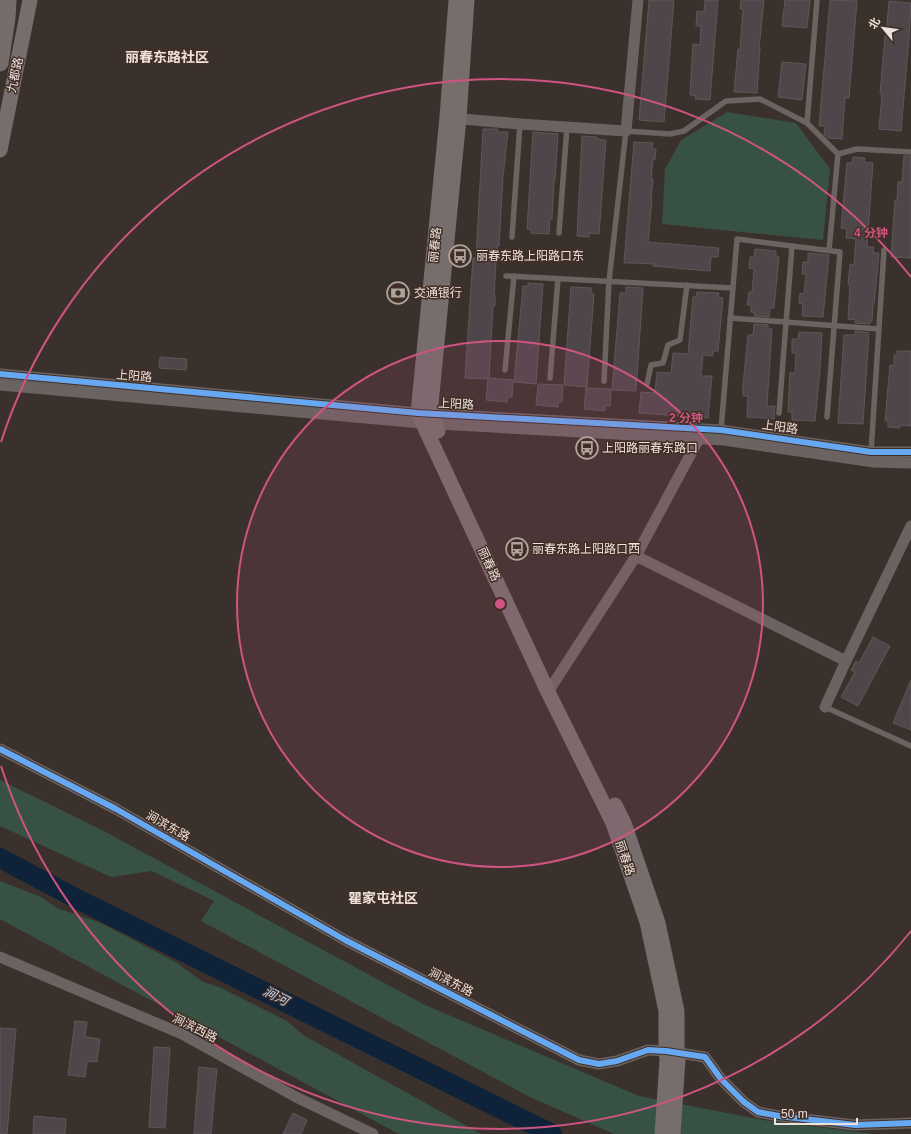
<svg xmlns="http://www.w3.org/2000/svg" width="911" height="1134" font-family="Helvetica,'Noto Sans SC',sans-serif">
<rect width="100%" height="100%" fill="#3b312c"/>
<g fill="#375244">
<polygon points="727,112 796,123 830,169 823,240 662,224 665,169 681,140"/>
<polygon points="0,780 100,829 425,1005 639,1096 763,1120 873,1134 614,1134 530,1097 201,921 214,901 152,871 111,877 0,826"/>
<polygon points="0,881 41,897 57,908 101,923 177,963 203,982 219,987 287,1021 303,1035 481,1134 399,1134 0,919"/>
</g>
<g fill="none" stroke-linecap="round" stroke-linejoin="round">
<polyline stroke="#0e2239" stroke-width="20" points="0,858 81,901 552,1134"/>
</g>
<g fill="#4f4649" stroke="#5e5758">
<polygon points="649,0 674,0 664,122 639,120"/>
<polygon points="705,0 718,0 710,100 695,99 696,96 690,95 693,44 700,45 701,26 696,26 697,11 704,12"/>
<polygon points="741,0 764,0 759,48 760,48 757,93 734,92 738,49 740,50 743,9 740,9"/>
<polygon points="785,0 810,0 807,28 782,26"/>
<polygon points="830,0 857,1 849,98 845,98 842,139 828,138 824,134 825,126 819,126"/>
<polygon points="889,1 911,3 909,38 901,131 879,129 882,94 880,94 885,36 886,36"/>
<polygon points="782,62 806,64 802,100 778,97"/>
<polygon points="483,129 498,129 497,132 508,132 503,177 499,246 497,246 494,295 495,295 495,306 493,306 489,378 513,380 512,397 508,397 507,402 486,400 488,379 465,378 473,258 476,258"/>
<polygon points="533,132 558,134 555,180 554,180 552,219 550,219 549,234 531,233 531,229 527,229"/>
<polygon points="582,136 597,137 597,139 606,140 599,234 589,233 589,237 577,236"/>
<polygon points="634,142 653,143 652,149 656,149 655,160 653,159 651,179 653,179 651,199 652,199 648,242 719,248 718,257 711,257 710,271 653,266 654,264 636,263 624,263"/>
<polygon points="904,156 911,156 911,258 891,257 895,200 897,200 898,182 902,182"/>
<polygon points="853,157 865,158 864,162 873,163 867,247 874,247 873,253 879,253 874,305 873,305 872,321 870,321 870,324 855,323 856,320 848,319 850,285 848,284 850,264 854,265 856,239 846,238 847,229 841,228 847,163 852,163"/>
<polygon points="755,249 776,251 776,257 779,257 774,308 770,308 769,317 754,316 755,313 751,312 751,305 747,305 749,292 752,292 754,269 749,268 750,257 754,257"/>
<polygon points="808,253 829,255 823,317 802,316 803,304 799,303 800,293 804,294 806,274 802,274 803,262 808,262"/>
<polygon points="528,283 543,284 536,384 514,382 523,286 528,286"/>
<polygon points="571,287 591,288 591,293 594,294 587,387 564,385"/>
<polygon points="626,287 643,288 636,391 612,390 620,293 626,293"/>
<polygon points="697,292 719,293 718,297 723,298 718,351 713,351 713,356 703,355 701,376 712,376 708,418 639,413 641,392 655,393 657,372 671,373 673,353 688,354 693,297 696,297"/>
<polygon points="754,324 768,325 768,329 772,329 767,406 775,406 774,419 747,417 748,396 743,396 743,385 748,335 753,335"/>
<polygon points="855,331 869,333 863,424 838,423 844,335 855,335"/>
<polygon points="799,332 822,333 820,370 815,421 792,420 792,412 788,412 790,373 795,373 796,353 792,353 792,339 798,339"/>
<polygon points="897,351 911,351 911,426 900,425 900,428 888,427 888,421 885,421 890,365 894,366 894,355 897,355"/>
<polygon points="160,357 187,359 186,370 159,368"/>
<polygon points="538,384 563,385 562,402 558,402 558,407 536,405"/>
<polygon points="586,388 611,389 610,406 605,406 605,411 584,409"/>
<polygon points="873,637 890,646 858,706 841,697 855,672 851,670 856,661 859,663"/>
<polygon points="911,680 911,730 893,723"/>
<polygon points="75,1021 87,1022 85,1037 100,1039 97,1062 87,1061 85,1077 68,1075"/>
<polygon points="0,1028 16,1029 7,1134 0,1134"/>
<polygon points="154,1047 170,1048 165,1128 149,1127"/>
<polygon points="199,1067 217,1069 211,1134 194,1134"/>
<polygon points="293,1113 307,1120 301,1134 283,1134"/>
<polygon points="34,1116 66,1119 65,1134 33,1134"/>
</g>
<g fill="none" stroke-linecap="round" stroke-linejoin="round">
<g stroke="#6b6362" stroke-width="5.5">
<polyline points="807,123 817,0"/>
<polyline points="838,154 857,149 911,152"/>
<polyline points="559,233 567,127"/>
<polyline points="512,237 520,124"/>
<polyline points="506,276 733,288"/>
<polyline points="730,318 879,329"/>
<polyline points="505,370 514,276"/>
<polyline points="550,378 558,279"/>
<polyline points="604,381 609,281 626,131 670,134 684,131 726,101 760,99 807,123 838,154 829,250"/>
<polyline points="647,384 651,365 663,363 668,345 680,340 687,285"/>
<polyline points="779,413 792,246"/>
<polyline points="721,430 737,239 840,252 827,417"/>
<polyline points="871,452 884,250"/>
<polyline points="825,707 911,746"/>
</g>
<g stroke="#6b6362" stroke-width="11">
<polyline points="451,118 520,124 626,131 638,0"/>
<polyline points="0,374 418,413 721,430 871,452 911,452"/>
<polyline points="0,385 421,423 724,440 874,462 911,463"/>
<polyline points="636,556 846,661 825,707"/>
<polyline points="846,661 911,526"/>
<polyline points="548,692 636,556 702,433"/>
<polyline points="0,749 116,809 345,940 579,1060 599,1064 617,1061 648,1050 666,1051 705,1057 721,1079 744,1102 758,1112 779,1116 855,1125 911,1123"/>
<polyline points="0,957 182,1034 296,1097 373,1134"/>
</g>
<g stroke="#766d6c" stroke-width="15">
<polyline points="456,0 447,117 418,413 548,692 613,823 647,922 666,1011 666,1051 667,1060 662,1134"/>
<polyline points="0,150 30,0"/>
<polyline points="438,431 430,414 459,118 467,0"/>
<polyline points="615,805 624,823 658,923 677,1011 677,1051 678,1060 673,1134"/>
</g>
<polyline stroke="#766c69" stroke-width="17" points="0,63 7,18 8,0"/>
<g stroke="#412f26" stroke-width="8">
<g id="cycleway">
<polyline points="0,374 418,413 721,430 871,452 911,452"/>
<polyline points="0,749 116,809 345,940 579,1060 599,1064 617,1061 648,1050 666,1051 705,1057 721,1079 744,1102 758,1112 779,1116 855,1125 911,1123"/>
</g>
</g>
<use href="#cycleway" stroke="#66a8f1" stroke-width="6"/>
</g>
<circle cx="500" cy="604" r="263" fill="#cf5482" fill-opacity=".12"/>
<g fill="none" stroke="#cf5482" stroke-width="2">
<circle cx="500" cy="604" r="263"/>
<path d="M911 931A525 525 0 0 1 1 766M1 442A525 525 0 0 1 911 277"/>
</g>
<defs>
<g id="bus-ring" transform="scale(1.15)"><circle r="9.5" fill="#412f26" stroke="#afa39e" stroke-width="1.5"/><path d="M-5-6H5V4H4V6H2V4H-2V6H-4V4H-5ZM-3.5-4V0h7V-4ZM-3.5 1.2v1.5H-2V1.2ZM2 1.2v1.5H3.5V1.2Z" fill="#afa39e"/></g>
<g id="bank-ring" transform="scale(1.15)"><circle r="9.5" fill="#412f26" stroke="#afa39e" stroke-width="1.5"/><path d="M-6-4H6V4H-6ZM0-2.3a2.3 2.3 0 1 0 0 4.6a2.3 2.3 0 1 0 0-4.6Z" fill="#afa39e"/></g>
</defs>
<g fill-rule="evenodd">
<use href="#bus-ring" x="460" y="256"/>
<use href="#bank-ring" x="398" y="293"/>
<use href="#bus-ring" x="587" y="448"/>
<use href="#bus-ring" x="517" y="549"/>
</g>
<g text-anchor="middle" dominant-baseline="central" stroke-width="3" stroke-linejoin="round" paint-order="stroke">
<g font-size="12" fill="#ede1dc" stroke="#412f26">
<text transform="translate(15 75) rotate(-78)">九都路</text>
<text transform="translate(435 245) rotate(-84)">丽春路</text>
<text transform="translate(134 376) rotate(5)">上阳路</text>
<text transform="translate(456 404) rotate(3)">上阳路</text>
<text transform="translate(780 427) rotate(8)">上阳路</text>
<text transform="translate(489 564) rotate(65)">丽春路</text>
<text transform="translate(168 826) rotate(30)">涧滨东路</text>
<text transform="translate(625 858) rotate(71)">丽春路</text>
<text transform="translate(451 982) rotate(27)">涧滨东路</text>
<text transform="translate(195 1028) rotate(27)">涧滨西路</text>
</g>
<g font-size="12" fill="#ede1dc" stroke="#412f26" text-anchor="start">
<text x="476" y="256">丽春东路上阳路口东</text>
<text x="414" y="293">交通银行</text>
<text x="602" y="448">上阳路丽春东路口</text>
<text x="532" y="549">丽春东路上阳路口西</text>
</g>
<g font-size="13" font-style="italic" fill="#bbd4f4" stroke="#412f26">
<text transform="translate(276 996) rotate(27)">涧河</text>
</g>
<g font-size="14" font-weight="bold" fill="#ede1dc" stroke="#412f26">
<text x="167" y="57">丽春东路社区</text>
<text x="383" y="898">瞿家屯社区</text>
</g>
</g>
<circle cx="500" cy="604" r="6" fill="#cf5482" stroke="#412f26" stroke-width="2"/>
<g font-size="12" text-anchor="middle" font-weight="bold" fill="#cf5482" stroke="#412f26" stroke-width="3" stroke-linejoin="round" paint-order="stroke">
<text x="871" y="237">4 分钟</text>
<text x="686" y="422">2 分钟</text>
</g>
<g transform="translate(883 28) rotate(299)" stroke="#412f26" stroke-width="3" paint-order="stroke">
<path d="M0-3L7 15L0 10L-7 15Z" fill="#ede1dc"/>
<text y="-6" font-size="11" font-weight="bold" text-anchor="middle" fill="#ede1dc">北</text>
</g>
<path d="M775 1118v6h82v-6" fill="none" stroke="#ede1dc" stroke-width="2"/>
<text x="781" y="1118" font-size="12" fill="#ede1dc" stroke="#412f26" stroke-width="3" paint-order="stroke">50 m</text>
</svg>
